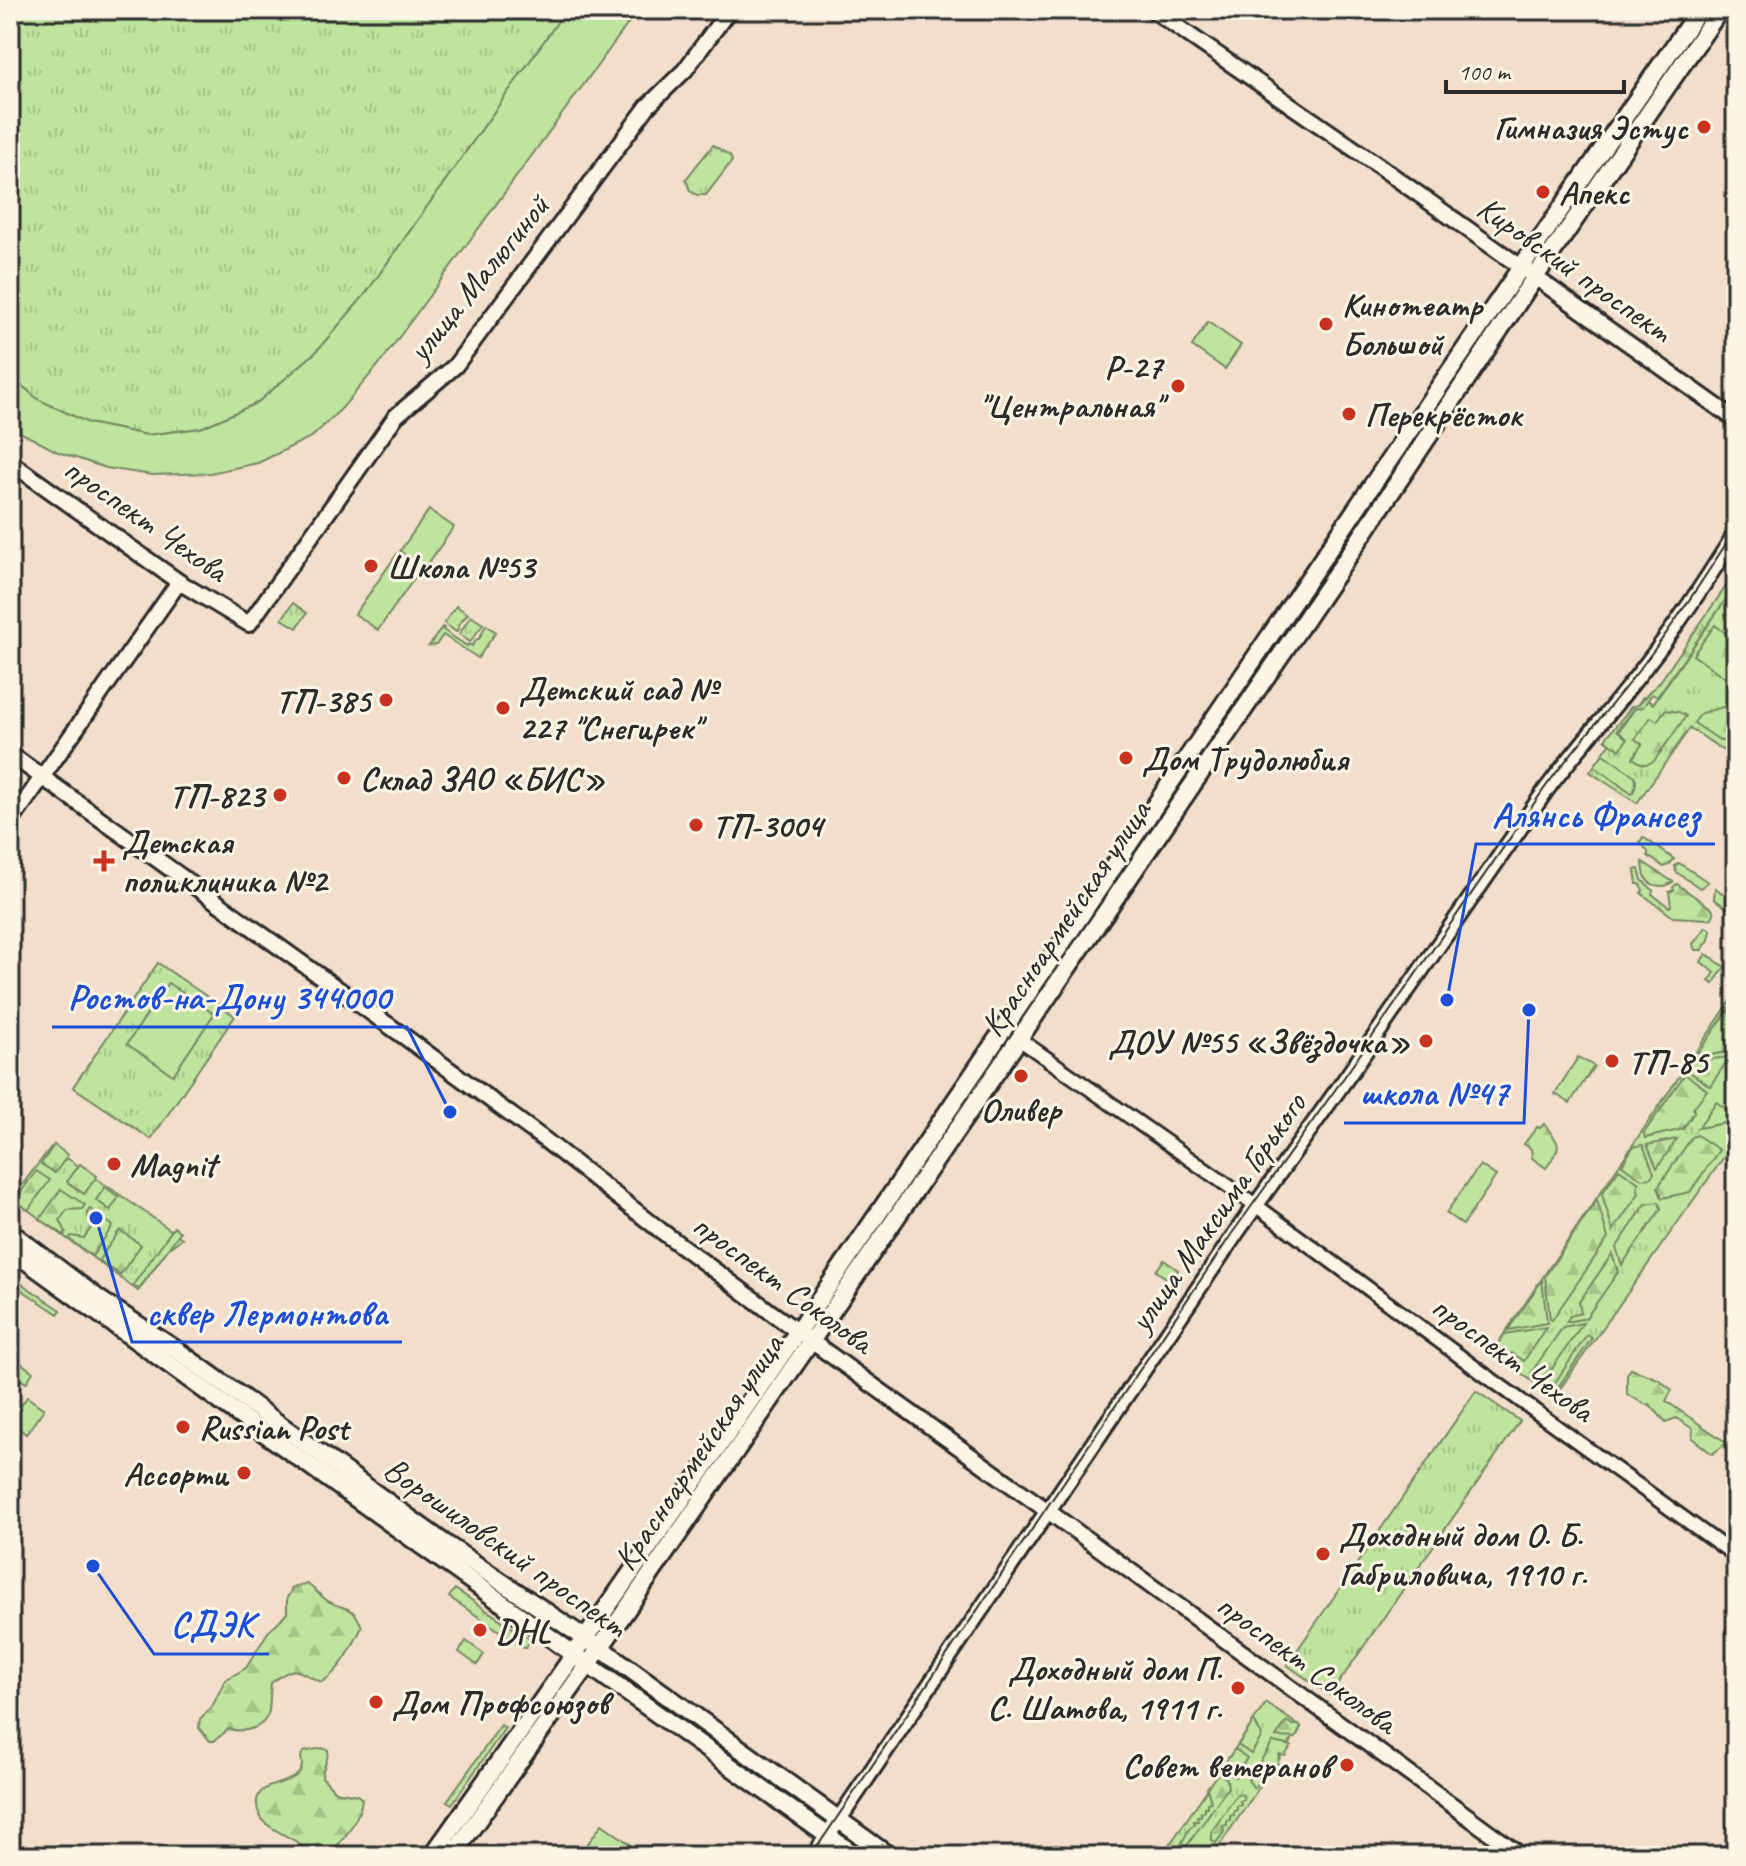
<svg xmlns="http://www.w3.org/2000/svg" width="1746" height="1866" font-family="Caveat,sans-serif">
<defs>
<pattern id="grass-tufts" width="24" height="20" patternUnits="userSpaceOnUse" patternTransform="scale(2)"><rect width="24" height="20" fill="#bfe49e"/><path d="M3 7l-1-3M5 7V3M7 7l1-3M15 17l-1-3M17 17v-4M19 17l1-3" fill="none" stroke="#a4c488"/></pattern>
<pattern id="forest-firs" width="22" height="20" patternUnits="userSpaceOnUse" patternTransform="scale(2)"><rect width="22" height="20" fill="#bfe49e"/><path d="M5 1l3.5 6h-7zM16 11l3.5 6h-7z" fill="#a4c488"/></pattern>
</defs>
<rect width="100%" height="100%" fill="#f2decb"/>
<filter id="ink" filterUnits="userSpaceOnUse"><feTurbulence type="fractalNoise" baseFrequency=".0125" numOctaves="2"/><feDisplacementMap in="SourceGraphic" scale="16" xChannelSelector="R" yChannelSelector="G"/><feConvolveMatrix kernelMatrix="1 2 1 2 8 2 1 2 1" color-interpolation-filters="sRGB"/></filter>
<g filter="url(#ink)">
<g fill="url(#grass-tufts)" stroke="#758864" stroke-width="2">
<polygon points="10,10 566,10 364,296 315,353 257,403 201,428 147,435 88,423 39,400 10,376"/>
<polygon points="713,145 730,156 732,161 706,195 697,195 690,191 686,179"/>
<polygon points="1736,585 1736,739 1727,753 1690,728 1637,803 1590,772 1643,697 1653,704"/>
<polygon points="293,603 307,613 297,628 282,619"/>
<polygon points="456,606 468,614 458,625 459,627 456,632 444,623"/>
<polygon points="471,616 483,624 470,642 459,634"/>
<polygon points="486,625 496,632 478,658 443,635 436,645 429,646 442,627 444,628 443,630 467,646 468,644 472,646 477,639 479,639"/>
<polygon points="158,963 235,1016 151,1139 73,1087"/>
<polygon points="1736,993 1736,1140 1554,1397 1492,1352"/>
<polygon points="51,1147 182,1238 168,1249 138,1291 12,1198"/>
<polygon points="1164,1260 1178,1270 1171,1281 1156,1271"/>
<polygon points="1476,1391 1520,1421 1330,1695 1287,1665"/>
<polygon points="27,1397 44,1409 26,1434 10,1422"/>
<polygon points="455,1589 531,1640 525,1648 449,1597"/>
<polygon points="466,1641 484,1654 477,1665 459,1652"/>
<polygon points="1266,1703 1301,1727 1212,1856 1162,1856"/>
<polygon points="501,1725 505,1728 452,1804 447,1801"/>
</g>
<g fill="url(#forest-firs)" stroke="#758864" stroke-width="2">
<polygon points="1731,570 1736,570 1736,585 1657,697 1652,694 1643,707 1633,709 1617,730 1627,739 1620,750 1605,739 1631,707 1640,704 1650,691 1659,683 1731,579 1729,572"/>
<polygon points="1715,625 1736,641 1736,685 1693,655"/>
<path d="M1723,707L1736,717C1736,729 1736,740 1721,741L1694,723L1701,713Z"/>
<path d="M1665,710L1679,712L1686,716L1654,761C1645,767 1640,763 1633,758L1642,744L1635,739L1651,717L1657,721Z"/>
<path d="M1603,754L1635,776C1637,783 1636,788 1632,794L1594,766Z"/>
<polygon points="1643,837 1674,859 1670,864 1664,867 1648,856 1648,852 1640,842"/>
<path d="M1643,862L1673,882L1665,886C1646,886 1644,879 1643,862Z"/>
<polygon points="1679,863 1708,882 1700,888 1676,872 1675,866"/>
<polygon points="1639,869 1642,880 1653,890 1652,894 1669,907 1671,906 1669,892 1674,890 1673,887 1677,884 1712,909 1714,913 1712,918 1708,919 1673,917 1641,893 1643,890 1640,884 1637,884 1635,870"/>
<polygon points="1715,888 1736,902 1736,914 1714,899"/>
<polygon points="1706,927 1711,930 1709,940 1702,950 1695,950 1693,944"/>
<polygon points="1706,954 1725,967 1713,984 1709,981 1715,973 1701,962"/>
<polygon points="1736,999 1736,1048 1733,1052 1696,1056"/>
<polygon points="1730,1057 1710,1086 1687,1070 1693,1061"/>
<polygon points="1685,1074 1707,1090 1693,1109 1694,1112 1683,1129 1645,1138 1644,1133"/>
<polygon points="1716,1102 1732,1113 1725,1123 1698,1128"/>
<path d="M1544,1124C1561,1146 1563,1145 1546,1168L1532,1158L1531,1149L1524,1144L1537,1127L1540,1128Z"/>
<polygon points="1697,1135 1719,1150 1690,1192 1662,1198 1658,1187 1692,1137"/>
<polygon points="1677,1139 1657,1168 1647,1145"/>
<polygon points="54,1145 68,1155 55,1173 41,1164"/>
<polygon points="1643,1145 1654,1173 1650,1178 1642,1179 1622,1165 1633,1147"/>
<polygon points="80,1164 97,1176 84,1194 67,1182"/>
<polygon points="1619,1169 1639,1183 1637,1186 1639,1193 1613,1231 1602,1194"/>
<polygon points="36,1171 50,1180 28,1210 15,1200"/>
<polygon points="105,1187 119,1197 110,1210 96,1200"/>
<polygon points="61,1189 85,1205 82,1209 67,1210 60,1220 66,1232 64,1235 40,1219"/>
<polygon points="1597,1200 1608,1238 1552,1320 1550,1319 1545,1276"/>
<polygon points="1659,1202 1661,1209 1622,1265 1616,1248 1646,1204"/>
<polygon points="90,1209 113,1226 92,1256 69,1239 71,1236 84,1238 91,1228 87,1213"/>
<polygon points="174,1227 180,1232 139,1289 133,1285"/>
<polygon points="120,1230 141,1245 120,1275 99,1260"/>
<polygon points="1612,1254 1618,1272 1586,1318 1566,1322 1570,1316 1581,1313 1579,1302"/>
<polygon points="10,1276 61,1310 58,1314 10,1282"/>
<polygon points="1542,1280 1547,1323 1508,1330"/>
<polygon points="1583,1323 1541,1385 1534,1380 1531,1373 1563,1327"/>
<polygon points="1546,1327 1524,1361 1512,1353 1508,1358 1494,1349 1505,1334"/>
<polygon points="1587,1335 1592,1338 1554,1393 1550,1390"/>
<polygon points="10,1355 33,1372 26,1383 10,1372"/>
<polygon points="1631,1369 1658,1379 1672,1390 1666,1401 1727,1443 1712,1454 1692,1438 1693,1429 1676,1418 1666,1422 1649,1404 1646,1405 1627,1394 1627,1374"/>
<path d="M307,1584C315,1589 320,1596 328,1601C347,1612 352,1603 362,1627C352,1647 342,1670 322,1682C296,1673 298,1661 271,1683C270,1692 270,1702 269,1711C265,1729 244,1733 229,1729L214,1741H210L199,1728L200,1719L212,1707L225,1680L246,1668L268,1632L287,1613V1598L292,1588Z"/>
<polygon points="1254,1721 1262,1736 1251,1754 1238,1745"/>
<polygon points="1287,1721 1293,1725 1299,1725 1301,1727 1296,1738 1276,1737"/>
<polygon points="1273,1742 1291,1746 1285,1756 1279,1755 1278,1764 1270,1765 1254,1788 1248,1780"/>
<path d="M322,1748L328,1750C329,1759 322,1768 322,1777L335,1791L357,1795L362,1799C360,1820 342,1842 327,1856H310C306,1851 302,1846 297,1842C283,1833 258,1826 257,1805C254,1775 310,1791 301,1757L303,1752Z"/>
<polygon points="1235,1749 1247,1758 1235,1777 1221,1768"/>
<polygon points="1218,1773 1227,1779 1228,1787 1186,1847 1181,1844 1191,1826 1195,1825 1194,1821 1198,1821 1197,1816 1201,1816 1201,1812 1204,1811 1204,1807 1207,1807 1207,1803 1211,1802 1207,1788"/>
<polygon points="1237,1794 1243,1795 1244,1800 1240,1801 1241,1805 1237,1806 1237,1810 1234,1811 1234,1815 1230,1816 1230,1820 1227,1821 1227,1825 1223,1826 1224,1832 1216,1843 1212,1840 1212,1831"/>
</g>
<g fill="#bfe49e" stroke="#758864" stroke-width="2">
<polygon points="566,10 638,10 381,362 342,408 313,436 258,463 210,473 152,475 106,468 58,452 10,427 10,376 39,400 88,423 147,435 201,428 257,403 315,353 364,296"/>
<polygon points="1208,322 1241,345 1225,369 1192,346"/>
<polygon points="429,510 454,527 424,569 400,551"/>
<polygon points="397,554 420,570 378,630 355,614"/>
<polygon points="168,983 214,1014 173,1075 127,1044"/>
<polygon points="1578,1057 1594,1066 1570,1103 1555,1094"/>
<polygon points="1480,1165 1496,1176 1463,1225 1446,1213"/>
<polygon points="602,1824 630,1844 621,1856 579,1856"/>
</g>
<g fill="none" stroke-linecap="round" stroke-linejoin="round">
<g stroke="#2b2b2b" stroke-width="18">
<polyline id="tertiary" points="1019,1039 1254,1204 1481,1372 1736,1556"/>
</g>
<g stroke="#2b2b2b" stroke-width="20">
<g id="secondary">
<polyline points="1153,10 1379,166 1736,420"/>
<polyline points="10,462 179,582 249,624 396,416 455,366 648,106 685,70 729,10"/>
<polyline points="10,754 405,1037 545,1140 660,1230 772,1313 1070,1527 1522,1856"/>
<polyline points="10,823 179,582"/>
<path d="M814,1856L1236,1233L1347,1077L1546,790C1578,747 1614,708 1646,665C1679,623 1708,578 1736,533"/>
</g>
</g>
<g stroke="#2b2b2b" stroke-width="22">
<g id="primary">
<polyline points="10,1232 100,1300 175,1349 444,1543 616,1659 889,1856"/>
<polyline points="10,1249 239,1415 856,1856"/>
<path d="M432,1856C865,1248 1272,622 1699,10"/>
<polyline points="452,1856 600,1648 1019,1039 1343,564 1535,277 1720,10"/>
</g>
</g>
<use href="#tertiary" stroke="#fcf5e5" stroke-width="12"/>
<use href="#secondary" stroke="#fcf5e5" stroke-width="14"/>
<use href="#primary" stroke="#fcf5e5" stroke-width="16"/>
<path stroke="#2b2b2b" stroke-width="2" d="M811,1856L1233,1232L1345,1076L1544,789C1576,745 1613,705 1645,662C1678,619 1707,574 1736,528"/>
</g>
</g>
<g fill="#c8321e" stroke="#fcf5e5" stroke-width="3">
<circle cx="1704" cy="127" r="8"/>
<circle cx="1543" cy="192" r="8"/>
<circle cx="1326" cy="324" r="8"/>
<circle cx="1178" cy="386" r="8"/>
<circle cx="1349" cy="414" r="8"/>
<circle cx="371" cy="566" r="8"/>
<circle cx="386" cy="700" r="8"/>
<circle cx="503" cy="708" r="8"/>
<circle cx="1126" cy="758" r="8"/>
<circle cx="344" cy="778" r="8"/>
<circle cx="280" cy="795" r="8"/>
<circle cx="696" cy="825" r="8"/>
<path d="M100 849h8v8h8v8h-8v8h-8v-8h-8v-8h8z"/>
<circle cx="1426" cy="1041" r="8"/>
<circle cx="1612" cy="1061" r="8"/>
<circle cx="1021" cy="1076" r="8"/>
<circle cx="114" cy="1164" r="8"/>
<circle cx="183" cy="1427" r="8"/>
<circle cx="244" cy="1473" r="8"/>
<circle cx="1323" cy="1554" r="8"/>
<circle cx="480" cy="1630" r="8"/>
<circle cx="1238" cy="1688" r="8"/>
<circle cx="376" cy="1702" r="8"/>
<circle cx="1347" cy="1765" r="8"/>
</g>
<g text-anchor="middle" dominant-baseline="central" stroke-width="6" stroke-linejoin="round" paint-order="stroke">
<g font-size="34" font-weight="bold" fill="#2b2b2b" stroke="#fcf5e5" text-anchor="start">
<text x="1688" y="127" text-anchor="end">Гимназия Эстус</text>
<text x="1559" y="192">Апекс</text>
<text x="1342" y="304">Кинотеатр<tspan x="1342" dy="39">Большой</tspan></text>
<text x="1162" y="366" text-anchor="end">Р-27<tspan x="1162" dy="39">"Центральная"</tspan></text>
<text x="1365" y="414">Перекрёсток</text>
<text x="387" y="566">Школа №53</text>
<text x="519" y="688">Детский сад №<tspan x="519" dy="39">227 "Снегирек"</tspan></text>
<text x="370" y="700" text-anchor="end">ТП-385</text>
<text x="1142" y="758">Дом Трудолюбия</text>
<text x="360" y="778">Склад ЗАО «БИС»</text>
<text x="264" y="795" text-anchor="end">ТП-823</text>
<text x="712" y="825">ТП-3004</text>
<text x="122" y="841">Детская<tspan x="122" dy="39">поликлиника №2</tspan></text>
<text x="1410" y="1041" text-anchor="end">ДОУ №55 «Звёздочка»</text>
<text x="1628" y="1061">ТП-85</text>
<text x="1021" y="1109" text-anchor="middle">Оливер</text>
<text x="130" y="1164">Magnit</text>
<text x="199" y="1427">Russian Post</text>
<text x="228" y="1473" text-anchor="end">Ассорти</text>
<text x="1339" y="1534">Доходный дом О. Б.<tspan x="1339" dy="39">Габриловича, 1910 г.</tspan></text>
<text x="496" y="1630">DHL</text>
<text x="1222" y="1668" text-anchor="end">Доходный дом П.<tspan x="1222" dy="39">С. Шатова, 1911 г.</tspan></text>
<text x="392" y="1702">Дом Профсоюзов</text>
<text x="1331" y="1765" text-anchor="end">Совет ветеранов</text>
</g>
<g font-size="34" fill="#2b2b2b" stroke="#fcf5e5">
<text transform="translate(1575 269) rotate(35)">Кировский проспект</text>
<text transform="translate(478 278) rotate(-51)">улица Малюгиной</text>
<text transform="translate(146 519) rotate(35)">проспект Чехова</text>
<text transform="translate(1065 918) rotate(-56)">Красноармейская улица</text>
<text transform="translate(1217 1212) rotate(-55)">улица Максима Горького</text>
<text transform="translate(783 1283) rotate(36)">проспект Соколова</text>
<text transform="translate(1513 1358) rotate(36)">проспект Чехова</text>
<text transform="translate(698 1452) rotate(-56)">Красноармейская улица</text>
<text transform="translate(506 1547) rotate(35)">Ворошиловский проспект</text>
<text transform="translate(1307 1663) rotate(36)">проспект Соколова</text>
</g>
</g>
<path fill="none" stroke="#1d4ed8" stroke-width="3" d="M1447 1000L1476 844H1715M450 1112L407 1027H52M1529 1010L1524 1123H1344M96 1218L132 1342H402M93 1566L154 1654H269"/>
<g fill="#1d4ed8" stroke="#fcf5e5" stroke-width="3">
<circle cx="1447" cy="1000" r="8"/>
<circle cx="450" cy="1112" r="8"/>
<circle cx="1529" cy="1010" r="8"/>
<circle cx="96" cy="1218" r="8"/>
<circle cx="93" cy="1566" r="8"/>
</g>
<g font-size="36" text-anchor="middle" font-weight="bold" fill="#1d4ed8" stroke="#fcf5e5" stroke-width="6" stroke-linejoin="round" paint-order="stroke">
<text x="1596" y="827">Алянсь Франсез</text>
<text x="229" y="1009">Ростов-на-Дону 344000</text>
<text x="1434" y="1105">школа №47</text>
<text x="267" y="1325">сквер Лермонтова</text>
<text x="212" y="1636">СДЭК</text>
</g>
<rect width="1746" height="1866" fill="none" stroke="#fcf5e5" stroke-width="40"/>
<rect x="20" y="20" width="1706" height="1826" fill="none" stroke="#2b2b2b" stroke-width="3" filter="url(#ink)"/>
<path d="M1446 80v12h178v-12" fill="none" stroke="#2b2b2b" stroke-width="4"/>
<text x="1458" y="80" font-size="24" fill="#2b2b2b" stroke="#fcf5e5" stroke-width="6" paint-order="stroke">100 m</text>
</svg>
